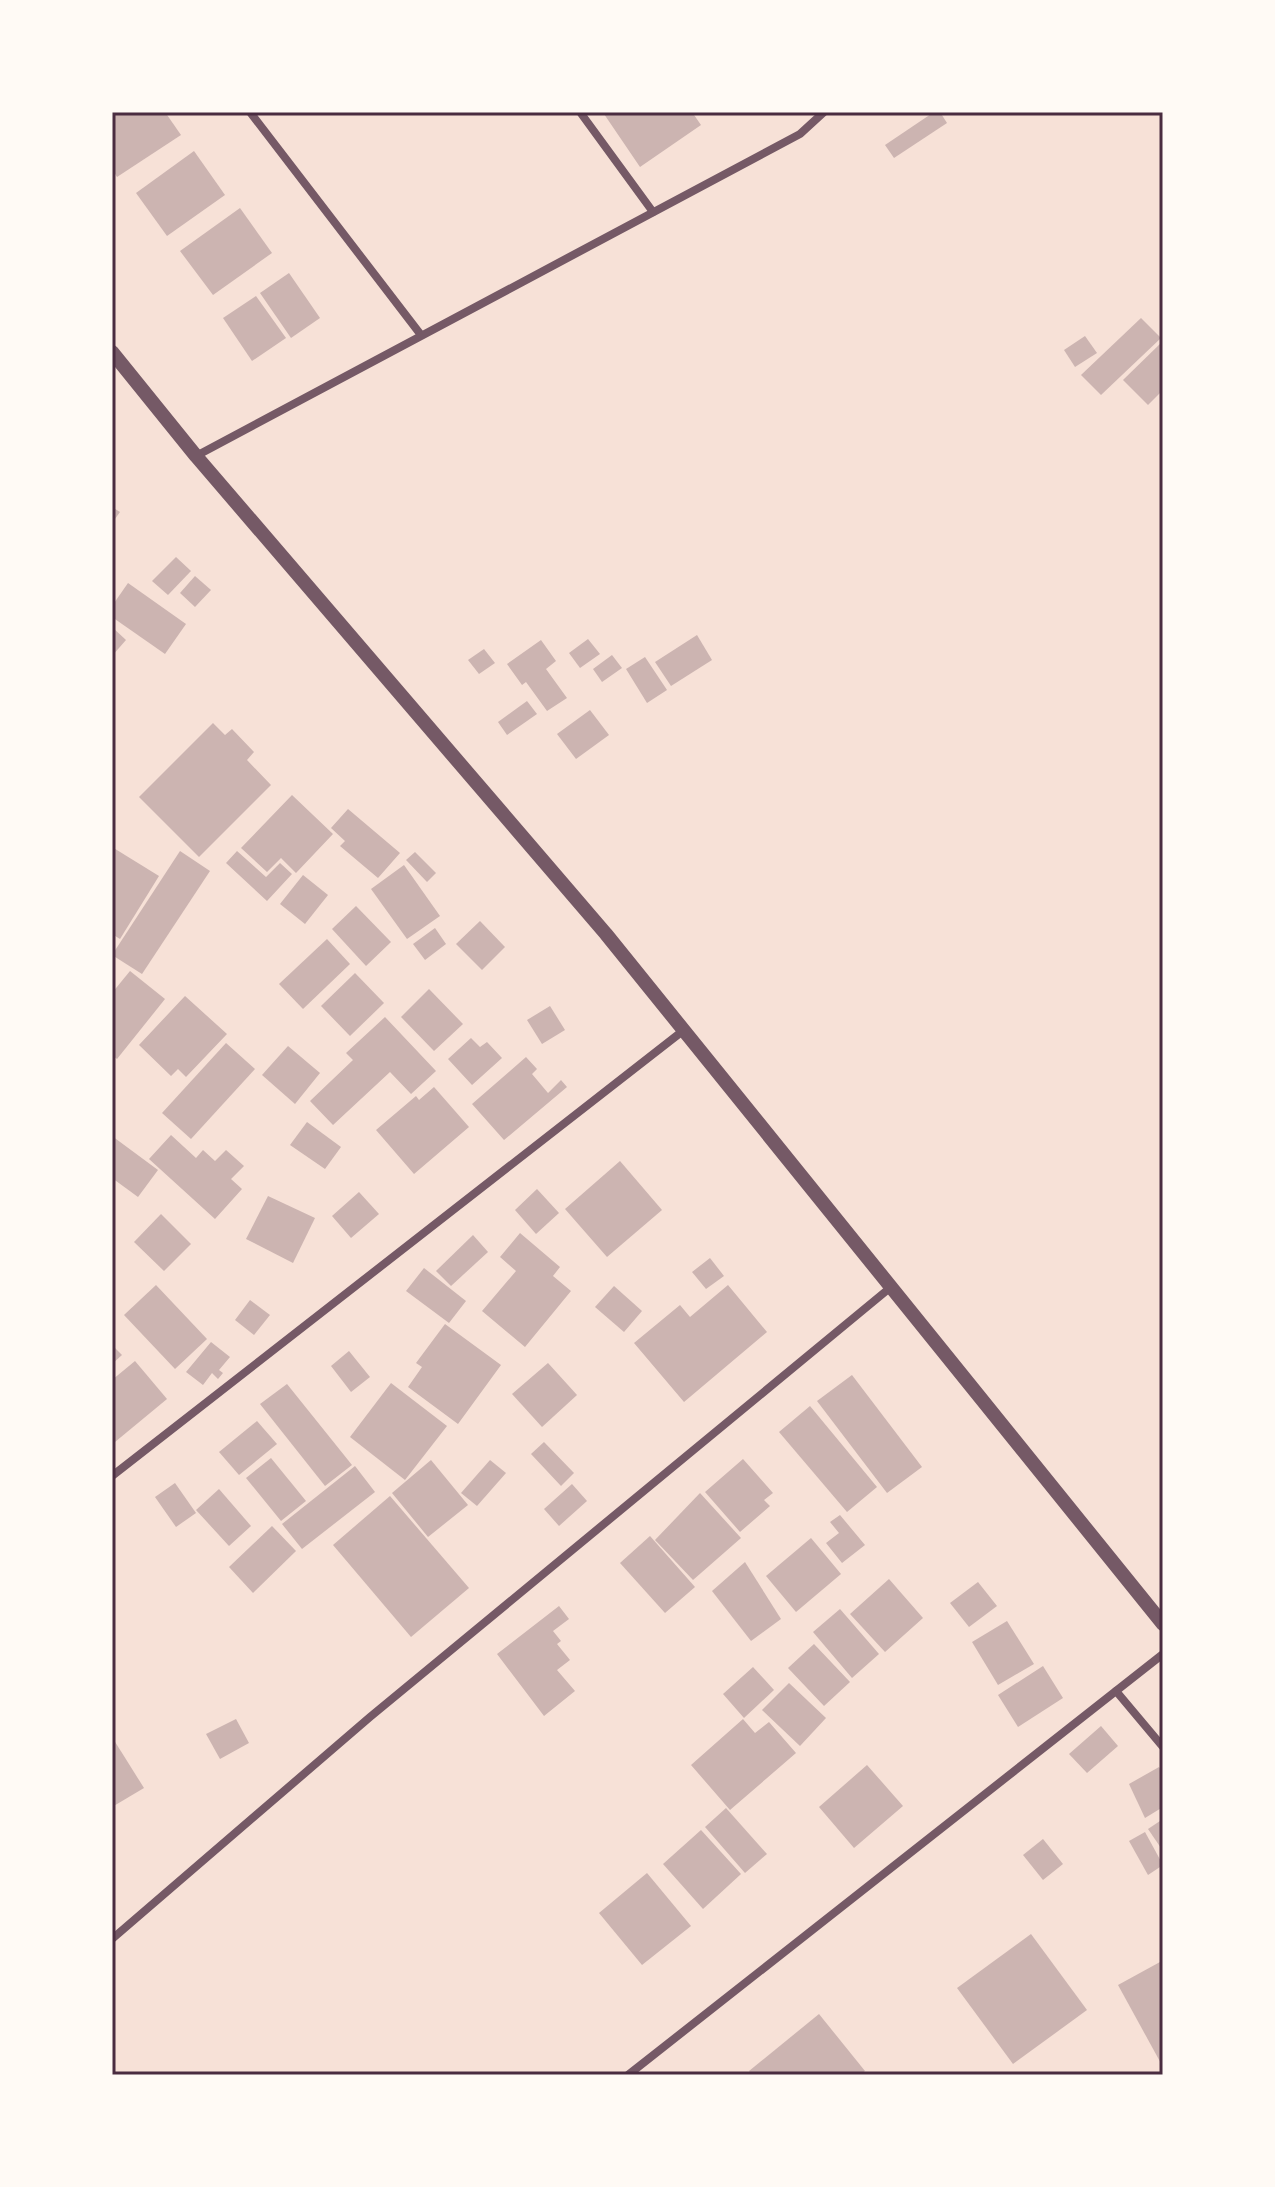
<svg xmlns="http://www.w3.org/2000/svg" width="1275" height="2187" font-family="Inter,sans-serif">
<rect width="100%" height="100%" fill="#f7e1d7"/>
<g fill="#ccb4b1">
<polygon points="116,112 165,112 181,135 117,177 112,169 112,115"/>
<polygon points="607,112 685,112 688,115 692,112 701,125 640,167 604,114"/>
<polygon points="934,112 940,112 947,123 894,158 885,145"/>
<polygon points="194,151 225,195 167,236 136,193"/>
<polygon points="240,208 272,253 213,295 180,251"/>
<polygon points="289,273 320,318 291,338 260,293"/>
<polygon points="256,296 286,338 252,361 223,318"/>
<polygon points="1141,318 1161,338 1101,395 1081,375"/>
<polygon points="1085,336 1097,353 1075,367 1064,350"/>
<polygon points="1163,341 1163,390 1148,405 1123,380"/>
<polygon points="112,507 120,512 112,523"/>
<polygon points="176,557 191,571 168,595 152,581"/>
<polygon points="195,576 211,590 195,607 180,593"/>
<polygon points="128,583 186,624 165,654 112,617 112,606"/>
<polygon points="112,627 126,640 112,656"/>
<polygon points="697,635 712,660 671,686 655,662"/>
<polygon points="588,639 600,654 580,668 569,653"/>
<polygon points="541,640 556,661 546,669 567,698 547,711 526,682 522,685 507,664"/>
<polygon points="484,649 495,663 479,674 468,660"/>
<polygon points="612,655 622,668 602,682 593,669"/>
<polygon points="645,657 667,690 647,703 626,669"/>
<polygon points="527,701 537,714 507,735 498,722"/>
<polygon points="590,710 609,735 576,759 557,734"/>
<polygon points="213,723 225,735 232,729 254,752 247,760 271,785 199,857 139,797"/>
<polygon points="292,795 333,834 296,873 281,858 267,872 241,848"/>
<polygon points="348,809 400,853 378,878 340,846 345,841 331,828"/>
<polygon points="112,847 159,876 120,939 112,934"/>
<polygon points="180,851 210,871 142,974 112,955"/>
<polygon points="237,851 266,877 280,863 292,874 267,901 226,863"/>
<polygon points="415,852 436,873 427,882 406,860"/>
<polygon points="404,865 440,916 407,939 371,889"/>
<polygon points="303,875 328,895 305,924 280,904"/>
<polygon points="356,906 391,942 366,966 332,929"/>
<polygon points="480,921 505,947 482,970 456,944"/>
<polygon points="435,928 446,944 425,960 413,944"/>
<polygon points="327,939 350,964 303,1009 279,984"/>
<polygon points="130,971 165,999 117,1059 112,1055 112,993"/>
<polygon points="355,973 384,1003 350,1036 321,1006"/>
<polygon points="429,989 463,1024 434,1051 401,1017"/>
<polygon points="185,996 227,1034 186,1077 178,1069 171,1076 139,1045"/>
<polygon points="550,1006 565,1030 542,1044 527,1020"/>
<polygon points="385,1017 436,1071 411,1094 390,1072 333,1125 310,1101 353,1060 346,1053"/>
<polygon points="471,1038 480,1047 487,1042 502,1058 472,1085 448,1059"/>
<polygon points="226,1043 255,1069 191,1139 162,1113"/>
<polygon points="288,1046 320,1073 295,1104 262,1075"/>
<polygon points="526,1057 537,1069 532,1074 548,1093 561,1080 567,1087 504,1140 472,1104"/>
<polygon points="434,1087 469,1127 414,1174 376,1130 416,1096 419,1100"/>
<polygon points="307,1122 341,1147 325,1169 290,1145"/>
<polygon points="171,1135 196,1158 203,1150 215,1161 226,1150 244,1166 231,1179 242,1189 215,1219 149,1159"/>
<polygon points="112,1136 158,1170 138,1197 112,1178"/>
<polygon points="620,1161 662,1210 607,1257 565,1209"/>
<polygon points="537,1189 559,1213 536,1234 515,1210"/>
<polygon points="359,1192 379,1214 351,1238 332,1216"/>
<polygon points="268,1196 315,1218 293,1263 246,1239"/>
<polygon points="161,1214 191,1244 164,1271 134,1242"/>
<polygon points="520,1233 560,1267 553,1276 571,1291 525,1347 482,1311 516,1271 500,1257"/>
<polygon points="473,1235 488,1252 451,1286 436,1271"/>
<polygon points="710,1258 724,1276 706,1289 692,1272"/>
<polygon points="424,1268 466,1301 449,1323 406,1291"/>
<polygon points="156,1285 207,1339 175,1369 124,1315"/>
<polygon points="728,1285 767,1332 684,1402 634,1343 680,1305 690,1317"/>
<polygon points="614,1286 642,1311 624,1332 595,1307"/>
<polygon points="250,1300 270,1315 254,1335 235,1320"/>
<polygon points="445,1324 501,1365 458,1424 408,1387 422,1367 416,1363"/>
<polygon points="211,1342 230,1357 219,1370 223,1373 218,1379 212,1373 203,1385 186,1372"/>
<polygon points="112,1345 122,1355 112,1364"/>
<polygon points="349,1351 370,1377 351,1392 331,1366"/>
<polygon points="135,1361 167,1399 115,1442 112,1439 112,1380"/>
<polygon points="548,1363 577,1395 542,1427 512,1394"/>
<polygon points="852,1375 922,1467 887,1493 817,1401"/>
<polygon points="391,1383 447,1426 405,1480 350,1437"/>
<polygon points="287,1384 352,1465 325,1486 260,1404"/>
<polygon points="810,1406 877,1487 847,1512 779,1432"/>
<polygon points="257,1421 277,1444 239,1475 219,1452"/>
<polygon points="544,1442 574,1473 561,1486 531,1454"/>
<polygon points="271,1458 306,1501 281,1521 246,1478"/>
<polygon points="743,1459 773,1493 764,1500 770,1506 740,1532 705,1492"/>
<polygon points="431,1460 468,1505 428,1537 392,1493"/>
<polygon points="490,1460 506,1473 477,1506 461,1493"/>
<polygon points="355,1466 375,1492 302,1549 282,1524"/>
<polygon points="175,1483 196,1513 176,1527 155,1497"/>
<polygon points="572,1484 587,1501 559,1526 544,1509"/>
<polygon points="219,1489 251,1526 229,1546 196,1510"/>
<polygon points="700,1493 741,1538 693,1580 655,1540"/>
<polygon points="390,1496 469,1588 411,1637 333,1545"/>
<polygon points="840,1515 865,1545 842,1563 826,1543 839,1533 830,1522"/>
<polygon points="272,1526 296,1551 253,1593 229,1567"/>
<polygon points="650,1536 695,1587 665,1613 620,1563"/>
<polygon points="811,1538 841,1574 796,1612 766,1576"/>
<polygon points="745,1562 781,1619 751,1641 712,1591"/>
<polygon points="889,1579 923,1618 885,1652 850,1614"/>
<polygon points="978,1582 997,1606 969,1627 950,1603"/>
<polygon points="559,1606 569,1619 553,1631 561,1641 557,1644 570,1660 557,1670 575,1691 544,1716 497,1654"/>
<polygon points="840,1609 879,1654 852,1678 813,1632"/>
<polygon points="1007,1621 1034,1664 998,1685 972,1642"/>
<polygon points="814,1644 850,1682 824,1706 788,1668"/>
<polygon points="1043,1666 1063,1698 1018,1727 998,1695"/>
<polygon points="753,1667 774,1690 744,1718 723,1694"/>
<polygon points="789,1683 826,1718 800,1746 762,1710"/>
<polygon points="236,1719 249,1743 220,1759 206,1734"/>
<polygon points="743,1719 755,1733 769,1722 796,1753 730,1810 691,1765"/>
<polygon points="1101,1726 1118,1746 1087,1773 1069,1754"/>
<polygon points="112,1737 144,1788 112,1807"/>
<polygon points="867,1765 903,1806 854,1848 819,1807"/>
<polygon points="1159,1767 1163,1773 1163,1807 1145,1818 1129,1784"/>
<polygon points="726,1808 767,1854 745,1873 705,1827"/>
<polygon points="1163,1819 1163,1851 1148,1829"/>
<polygon points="701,1830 741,1874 703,1909 663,1864"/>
<polygon points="1145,1832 1163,1865 1148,1875 1129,1841"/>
<polygon points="1043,1839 1063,1864 1043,1880 1023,1855"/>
<polygon points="647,1873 691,1926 642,1965 599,1913"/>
<polygon points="1031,1934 1087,2010 1013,2064 957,1988"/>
<polygon points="1160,1962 1163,1967 1163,2067 1118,1985"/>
<polygon points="819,2014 865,2071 860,2075 752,2075 749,2071"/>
</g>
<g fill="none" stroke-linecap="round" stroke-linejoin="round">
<g stroke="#755966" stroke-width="8">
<polyline points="250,112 421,335"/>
<polyline points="580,112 653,212"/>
<polyline points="196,456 800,134 824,112"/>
<polyline points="112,1476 684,1030"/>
<polyline points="1116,1691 1163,1747"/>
<polyline points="112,1939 370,1717 891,1287"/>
<polyline points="628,2075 1163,1654"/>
</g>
<polyline stroke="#755966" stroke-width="14" points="112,352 196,456 606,934 1163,1624"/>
</g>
<rect width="1275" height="2187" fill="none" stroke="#fffaf5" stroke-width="228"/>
<rect x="114" y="114" width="1047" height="1959" fill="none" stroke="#4a2c40" stroke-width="3"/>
</svg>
